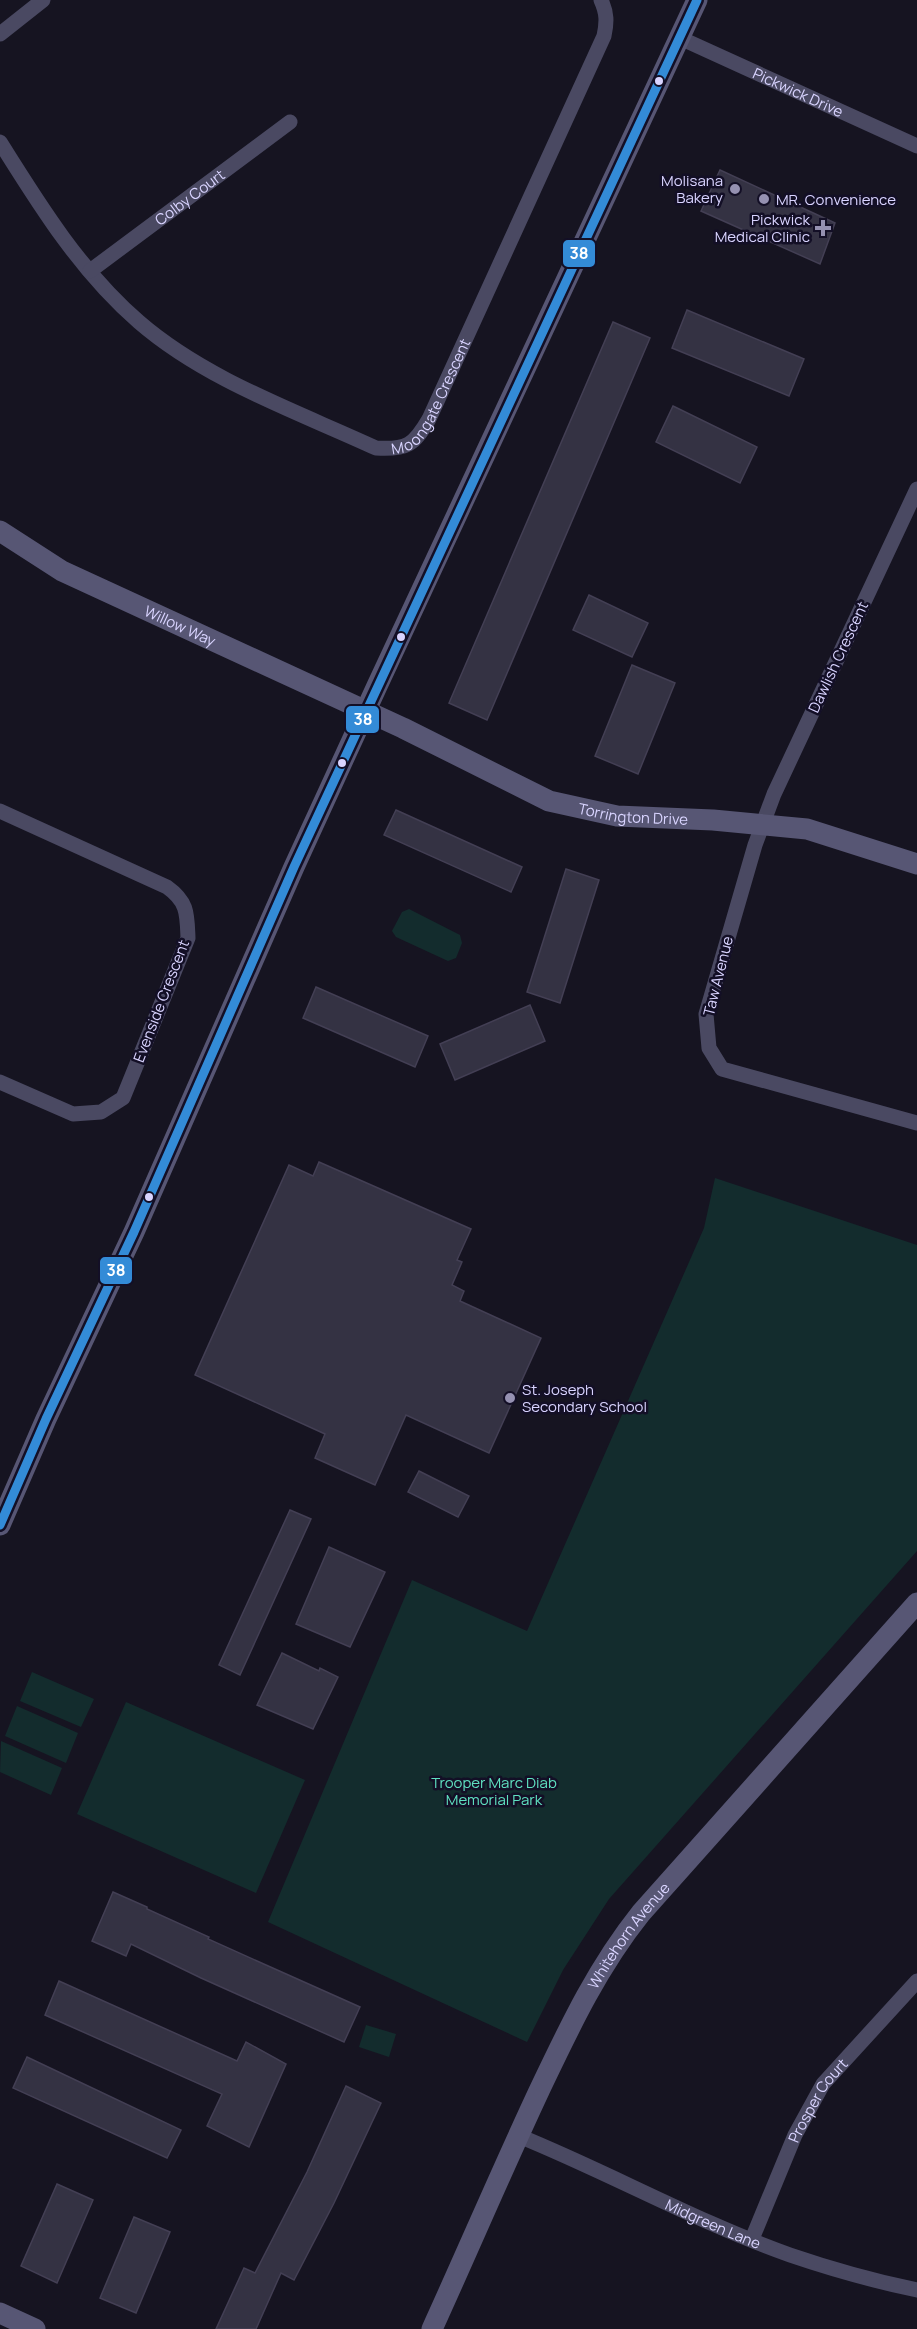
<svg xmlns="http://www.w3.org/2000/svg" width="917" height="2329" font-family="Manrope,sans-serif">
<rect width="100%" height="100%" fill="#161421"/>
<g fill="#132c2d">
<polygon points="409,909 460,935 462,943 456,958 448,961 396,937 392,931 402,912"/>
<polygon points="715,1178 917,1245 917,1551 609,1899 563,1970 527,2042 268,1922 412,1580 527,1631 704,1228"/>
<polygon points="32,1672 94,1699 81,1727 20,1701"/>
<polygon points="126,1702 305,1780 256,1893 77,1814"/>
<polygon points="17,1706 78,1733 66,1763 5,1736"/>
<polygon points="1,1741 62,1768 51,1795 0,1772"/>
<polygon points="366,2025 396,2034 389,2057 359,2047"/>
</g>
<g fill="#343243" stroke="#433f54" stroke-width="1.5">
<polygon points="720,170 835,223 820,264 701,211"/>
<polygon points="687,310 804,359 789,396 672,348"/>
<polygon points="613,322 650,338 487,720 449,703"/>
<polygon points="673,406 757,447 740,483 656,442"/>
<polygon points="589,595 648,623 632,657 573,630"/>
<polygon points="632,665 675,683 638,774 595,756"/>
<polygon points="396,810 522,867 511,892 384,835"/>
<polygon points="566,869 599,880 560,1003 527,992"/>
<polygon points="316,987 428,1036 415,1067 303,1018"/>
<polygon points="530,1005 545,1041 455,1080 440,1044"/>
<polygon points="319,1162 471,1229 457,1260 462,1262 452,1285 464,1291 460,1301 541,1338 489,1453 406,1415 375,1485 315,1458 325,1434 195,1375 289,1165 313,1176"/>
<polygon points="419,1471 469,1496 458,1517 408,1492"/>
<polygon points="290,1510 311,1519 240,1675 219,1665"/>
<polygon points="329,1547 385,1572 350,1647 296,1624"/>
<polygon points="282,1653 319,1671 320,1668 338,1677 313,1729 257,1705"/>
<polygon points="113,1892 147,1907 147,1909 209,1937 208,1939 360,2007 344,2042 201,1978 131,1944 126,1956 92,1941"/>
<polygon points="59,1981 237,2061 246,2042 286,2064 249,2147 207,2126 222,2094 45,2015"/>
<polygon points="27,2057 181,2130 167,2158 13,2088"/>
<polygon points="346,2086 381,2103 334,2203 294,2280 281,2273 256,2329 216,2329 244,2268 255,2273 307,2172"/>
<polygon points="57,2184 93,2200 57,2283 21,2266"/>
<polygon points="134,2217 170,2232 136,2313 100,2298"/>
</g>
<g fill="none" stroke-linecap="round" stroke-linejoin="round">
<g stroke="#4a4962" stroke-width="15">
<polyline points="0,34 43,0"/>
<path id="s1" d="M680,38L917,146"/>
<path id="s2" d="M0,142C40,206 81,272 139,322C206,380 296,411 376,448C407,450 414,445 429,419L604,36C607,22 607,13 601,0"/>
<path id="s3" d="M90,271L290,122"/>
<polyline points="917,489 774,794 755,845 706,1014 709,1048 722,1069 917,1123"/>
<path d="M0,811L167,887C188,902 187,914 188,938L123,1098L101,1112L73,1114L0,1082"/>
<path id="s4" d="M519,2136C610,2173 697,2222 790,2255C831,2269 874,2281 917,2290"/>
<path id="s5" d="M752,2239L795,2135L823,2084L917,1981"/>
</g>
<g stroke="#575674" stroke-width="21">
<path id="s6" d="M0,531L62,571L403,728L549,801L617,816L713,820L807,829L917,864"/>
<polyline points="0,1525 46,1419 134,1232 294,867 377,686 697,0"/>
<polyline points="0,2313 35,2329"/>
<path id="s7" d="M432,2329C468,2250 502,2170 539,2091C569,2028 597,1968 641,1913L917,1603"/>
</g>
<g stroke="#130f26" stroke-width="14">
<polyline id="bus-1" points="0,1525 46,1419 134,1232 294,867 697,0"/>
</g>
<use href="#bus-1" stroke="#338bd7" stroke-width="9"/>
</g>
<g fill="#d9d4ff" stroke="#130f26" stroke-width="2">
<circle cx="659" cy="81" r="5"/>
<circle cx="401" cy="637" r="5"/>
<circle cx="342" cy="763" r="5"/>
<circle cx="149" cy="1197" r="5"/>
</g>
<g fill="#9591b1" stroke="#130f26" stroke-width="2">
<circle cx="735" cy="189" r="6"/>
<circle cx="764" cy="199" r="6"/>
<path d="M820 219h6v6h6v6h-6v6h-6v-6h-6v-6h6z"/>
<circle cx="510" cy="1398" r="6"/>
</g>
<g text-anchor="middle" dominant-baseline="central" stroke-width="5" stroke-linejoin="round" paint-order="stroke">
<g font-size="15" fill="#d9d4ff" stroke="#130f26">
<text stroke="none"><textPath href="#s1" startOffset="130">Pickwick Drive</textPath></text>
<text stroke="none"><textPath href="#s3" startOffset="124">Colby Court</textPath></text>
<text stroke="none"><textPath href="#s2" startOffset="582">Moongate Crescent</textPath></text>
<text stroke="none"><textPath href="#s6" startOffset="204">Willow Way</textPath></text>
<text transform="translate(838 657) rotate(-65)">Dawlish Crescent</text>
<text stroke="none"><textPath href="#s6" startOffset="698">Torrington Drive</textPath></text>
<text transform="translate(718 976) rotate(-76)">Taw Avenue</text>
<text transform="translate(161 1001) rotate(-69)">Evenside Crescent</text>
<text stroke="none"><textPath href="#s7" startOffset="441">Whitehorn Avenue</textPath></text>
<text stroke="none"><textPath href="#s5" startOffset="154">Prosper Court</textPath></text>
<text stroke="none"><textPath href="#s4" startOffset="213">Midgreen Lane</textPath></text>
</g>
<g font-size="15" fill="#d9d4ff" stroke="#130f26" text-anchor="end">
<text x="723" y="180">Molisana<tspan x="723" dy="17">Bakery</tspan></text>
<text x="776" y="199" text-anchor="start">MR. Convenience</text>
<text x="810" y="219">Pickwick<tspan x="810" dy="17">Medical Clinic</tspan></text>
<text x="522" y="1389" text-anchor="start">St. Joseph<tspan x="522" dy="17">Secondary School</tspan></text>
</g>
<g font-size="15" fill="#5fe0c0" stroke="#130f26">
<text x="494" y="1782">Trooper Marc Diab<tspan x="494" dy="17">Memorial Park</tspan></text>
</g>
</g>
<g stroke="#130f26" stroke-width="2">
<rect x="562" y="239" width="34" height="29" rx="6" fill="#338bd7"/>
<rect x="345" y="705" width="35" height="29" rx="6" fill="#338bd7"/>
<rect x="99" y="1256" width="34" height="29" rx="6" fill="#338bd7"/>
</g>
<g font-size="16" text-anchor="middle" font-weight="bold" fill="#fff">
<text x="579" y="259">38</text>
<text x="363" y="725">38</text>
<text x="116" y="1276">38</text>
</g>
</svg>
